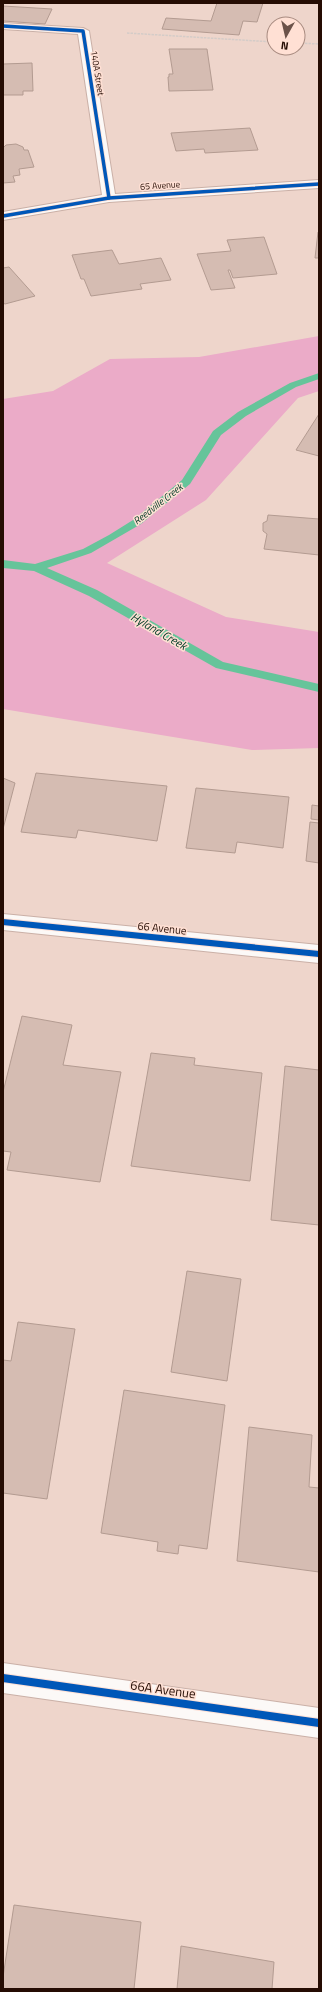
<svg xmlns="http://www.w3.org/2000/svg" width="322" height="1992" font-family="'Titillium Web',sans-serif">
<rect width="100%" height="100%" fill="#eed5cb"/>
<polygon fill="#ebabc8" points="319,336 319,391 298,398 206,500 107,563 226,617 319,632 319,748 252,750 3,709 3,399 53,391 110,359 199,357"/>
<g fill="none" stroke-linecap="round" stroke-linejoin="round">
<polygon fill="#66c49a" fill-rule="evenodd" points="319,373 319,379 296,387 246,416 221,435 190,484 141,524 91,553 47,568 97,590 223,662 319,684 319,692 216,668 89,596 34,571 3,568 3,560 35,564 83,549 109,535 133,520 182,480 213,431 238,412 290,383"/>
</g>
<g fill="#d5bcb2" stroke="#b39b91">
<polygon points="217,3 263,3 257,22 243,21 239,35 162,29 166,18 211,21"/>
<polygon points="3,6 52,9 45,24 3,21"/>
<polygon points="169,49 207,49 213,90 169,91 168,77 169,77 169,74 173,74"/>
<polygon points="32,63 33,91 23,91 23,95 3,95 3,64"/>
<polygon points="250,128 258,150 205,153 204,149 176,151 171,133"/>
<polygon points="16,144 23,147 24,150 28,150 34,167 19,169 20,175 13,176 15,182 3,183 3,148 6,145"/>
<polygon points="318,232 319,232 319,258 315,258"/>
<polygon points="264,237 277,274 233,278 230,270 228,270 235,288 211,290 197,254 231,251 227,240"/>
<polygon points="112,250 119,264 161,258 171,280 140,284 142,289 91,296 84,279 81,279 72,255"/>
<polygon points="9,267 35,296 5,304 3,303 3,268"/>
<polygon points="319,414 319,456 296,450"/>
<polygon points="268,515 319,519 319,555 264,549 267,534 263,531 263,523 267,521"/>
<polygon points="36,773 167,786 157,841 78,830 76,838 21,832"/>
<polygon points="3,778 15,783 3,829"/>
<polygon points="196,788 289,797 283,848 237,842 235,853 186,848"/>
<polygon points="312,805 319,806 319,820 311,819"/>
<polygon points="310,822 319,823 319,863 306,861"/>
<polygon points="22,1016 72,1025 63,1065 121,1072 100,1182 7,1170 11,1152 3,1151 3,1092"/>
<polygon points="151,1053 195,1058 194,1065 262,1073 250,1181 131,1166"/>
<polygon points="285,1066 319,1070 319,1225 271,1220"/>
<polygon points="187,1271 241,1279 227,1381 171,1372"/>
<polygon points="18,1322 75,1329 47,1499 3,1493 3,1360 11,1361"/>
<polygon points="124,1390 225,1405 207,1549 179,1545 178,1554 157,1551 158,1542 101,1533"/>
<polygon points="249,1427 312,1435 309,1487 319,1488 319,1572 237,1561"/>
<polygon points="14,1905 141,1922 134,1989 3,1989 3,1977"/>
<polygon points="181,1946 274,1962 272,1989 177,1989"/>
</g>
<g fill="none" stroke-linecap="round" stroke-linejoin="round">
<g stroke="#cab0a7" stroke-width="2">
<g id="minor">
<polygon points="3,23 83,28 89,31 115,194 319,180 319,188 109,202 3,220 3,212 102,195 78,34 3,29"/>
<polygon points="3,914 319,945 319,963 3,930"/>
<polygon points="3,1663 319,1708 319,1738 3,1693"/>
</g>
</g>
<g stroke="#d4ccc8" stroke-width="1.5" stroke-dasharray="2.5 1" stroke-linecap="butt">
<polyline points="127,33 274,42"/>
<polyline points="298,43 319,44"/>
</g>
<use href="#minor" fill="#fcf9f7" fill-rule="evenodd"/>
<g stroke="#ffe0d4" stroke-width="5">
<g id="cycleway-far2">
<polyline points="3,26 83,31 109,198"/>
<polyline points="3,216 109,198 319,184"/>
</g>
</g>
<g stroke="#ffe0d4" stroke-width="8">
<polyline id="cycleway-far1" points="3,922 319,954"/>
</g>
<g stroke="#ffe0d4" stroke-width="10">
<polyline id="cycleway" points="3,1678 319,1723"/>
</g>
<use href="#cycleway-far2" stroke="#0057b8" stroke-width="3.5"/>
<use href="#cycleway-far1" stroke="#0057b8" stroke-width="6"/>
<use href="#cycleway" stroke="#0057b8" stroke-width="8"/>
</g>
<g text-anchor="middle" dominant-baseline="central" stroke-width="3" stroke-linejoin="round" paint-order="stroke">
<g font-size="9" fill="#250c03" stroke="#ffe0d4">
<text transform="translate(98 73) rotate(81)">140A Street</text>
<text transform="translate(160 185) rotate(-4)">65 Avenue</text>
</g>
<g font-size="10" font-style="italic" fill="#003c27" stroke="#ffe0d4">
<text transform="translate(158 504) rotate(-38)">Reedville Creek</text>
</g>
<g font-size="11" fill="#250c03" stroke="#ffe0d4">
<text transform="translate(162 928) rotate(6)">66 Avenue</text>
</g>
<g font-size="12" font-style="italic" fill="#003c27" stroke="#ffe0d4">
<text transform="translate(159 631) rotate(30)">Hyland Creek</text>
</g>
<g font-size="13" fill="#250c03" stroke="#ffe0d4">
<text transform="translate(163 1689) rotate(8)">66A Avenue</text>
</g>
</g>
<rect width="322" height="1992" fill="none" stroke="#250c03" stroke-width="8"/>
<g transform="translate(286 36) rotate(188)"><circle r="19" fill="#ffe0d4" stroke="#a88b80"/>
<path d="M0-3L7 15L0 10L-7 15Z" fill="#6b5249"/>
<text y="-6" font-size="11" font-weight="bold" text-anchor="middle" fill="#250c03">N</text>
</g>
</svg>
